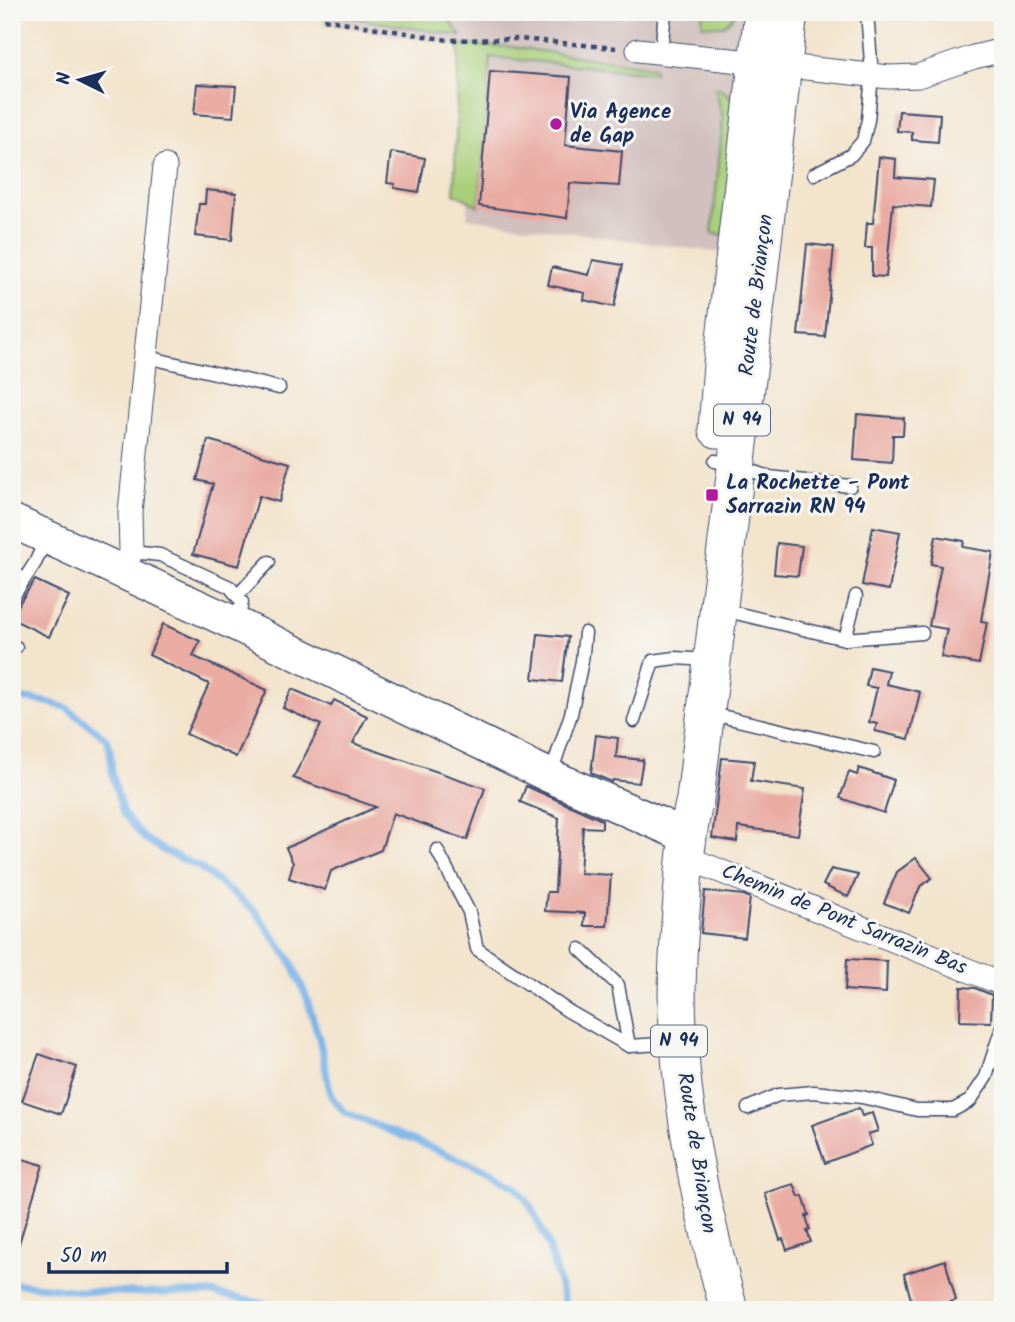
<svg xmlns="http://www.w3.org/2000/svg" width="1015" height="1322" font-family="Kalam,sans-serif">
<rect width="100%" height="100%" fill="#f6f6f2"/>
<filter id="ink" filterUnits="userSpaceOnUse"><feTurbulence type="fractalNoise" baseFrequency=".0143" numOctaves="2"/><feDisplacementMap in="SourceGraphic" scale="14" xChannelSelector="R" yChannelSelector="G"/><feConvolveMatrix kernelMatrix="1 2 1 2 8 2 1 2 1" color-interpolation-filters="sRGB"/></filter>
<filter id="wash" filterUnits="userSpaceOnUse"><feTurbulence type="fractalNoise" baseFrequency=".00686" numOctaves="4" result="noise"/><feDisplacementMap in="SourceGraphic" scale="28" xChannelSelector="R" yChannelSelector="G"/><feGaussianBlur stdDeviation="1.57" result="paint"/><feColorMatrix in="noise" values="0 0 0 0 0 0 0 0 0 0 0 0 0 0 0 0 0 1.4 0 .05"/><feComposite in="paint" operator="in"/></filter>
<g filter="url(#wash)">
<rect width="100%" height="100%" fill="#f3e4cc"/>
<g fill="#d1c0bd">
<polygon points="325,12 750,12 722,253 467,218 480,49 323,24"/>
<polygon points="12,1305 97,1310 12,1310"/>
</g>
<g fill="#a9cf7a" stroke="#627f6c" stroke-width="2">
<polygon points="325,12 443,12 461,36 325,13"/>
<polygon points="703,12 738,12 723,26 702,25"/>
<polygon points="459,45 512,47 653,67 655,73 490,57 490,71 479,206 454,193"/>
<polygon points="715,88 720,88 733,99 739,111 724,235 712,233 723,118"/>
</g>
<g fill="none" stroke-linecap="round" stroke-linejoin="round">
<g stroke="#76b2e8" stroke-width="7">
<polyline points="12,697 47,702 67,708 107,739 110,750 112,774 123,813 144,838 166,852 198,866 256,912 291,961 306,996 319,1038 331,1096 344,1112 485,1170 516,1186 530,1205 546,1239 567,1310"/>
<polyline points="12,1283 80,1291 146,1293 212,1293 265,1304 275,1310"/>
</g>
</g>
<g id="blocks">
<g fill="#e9aba2">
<polygon points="490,71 571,77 565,145 622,151 619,186 570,183 567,218 479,206"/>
<polygon points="197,84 236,86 233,117 194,114"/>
<polygon points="899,111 940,114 938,142 912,140 912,132 897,131"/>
<polygon points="391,152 425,158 419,192 394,188 395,184 387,183"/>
<polygon points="879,157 896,159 895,177 934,180 931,207 893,204 886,277 872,276 872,248 865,248 867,223 873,223"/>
<polygon points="206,190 236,193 232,240 195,236 199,204 205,204"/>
<polygon points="807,244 834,247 825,337 798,335"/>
<polygon points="593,260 623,265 614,307 584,300 585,293 548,285 552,267 589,275"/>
<polygon points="857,414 904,418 903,435 893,435 892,463 854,460"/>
<polygon points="208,440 290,463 279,502 259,496 239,566 193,554 213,484 197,480"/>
<polygon points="873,527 900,532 889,590 862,585"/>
<polygon points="936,536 964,541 963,547 993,552 981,621 987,622 979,664 941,657 947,629 929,626 941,566 931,564"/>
<polygon points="777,543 802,546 798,576 774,574"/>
<polygon points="35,580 69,596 49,637 12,619 20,602"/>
<polygon points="163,624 200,641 193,656 267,690 236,757 186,734 209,684 149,655"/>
<polygon points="538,634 568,637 562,682 533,679"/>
<polygon points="870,667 889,671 886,684 920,692 909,739 875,731 877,724 869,722 877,688 866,686"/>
<polygon points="292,689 331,706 334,700 367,716 353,743 485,788 467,840 393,813 381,850 331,871 325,890 289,878 293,863 286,848 376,807 293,778 321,725 283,708"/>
<polygon points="596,735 618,738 616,757 643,760 639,783 613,780 612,782 591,773"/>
<polygon points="722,758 754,761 751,781 805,789 798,835 738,827 737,842 712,838"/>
<polygon points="859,768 894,780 884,813 840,798 849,772 857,775"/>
<polygon points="526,786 602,820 602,828 583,827 580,873 611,875 607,926 584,926 585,913 545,911 547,892 555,892 559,818 520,802"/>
<polygon points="916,858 932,878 920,887 909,913 884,903 897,872"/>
<polygon points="831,869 858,875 848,897 823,885"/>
<polygon points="705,891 744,895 750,898 745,938 701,933"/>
<polygon points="847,959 887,961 886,993 845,990"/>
<polygon points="961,987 975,988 992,995 991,1022 960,1021"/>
<polygon points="39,1054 77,1067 61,1114 22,1101"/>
<polygon points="859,1108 862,1116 872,1113 878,1131 868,1134 872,1145 825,1163 812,1125"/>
<polygon points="12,1156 43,1165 17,1250 12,1250"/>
<polygon points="794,1184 799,1197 803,1196 809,1215 806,1216 810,1230 807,1231 811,1242 787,1250 783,1239 780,1240 765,1193"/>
<polygon points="945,1260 956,1300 925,1310 914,1310 904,1274"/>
</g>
</g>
</g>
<g filter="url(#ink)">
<use href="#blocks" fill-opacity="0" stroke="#3b4a6e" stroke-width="2"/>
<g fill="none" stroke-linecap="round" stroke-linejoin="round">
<g stroke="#3b4a6e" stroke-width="15">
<g id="lane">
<polyline points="661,52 665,12"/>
<polyline points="814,174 851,155 863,141 868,120 872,75 867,12"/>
<polyline points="147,357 279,388"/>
<polyline points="715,461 737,465 769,477 850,486"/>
<polyline points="131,552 160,555 230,587 242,602 238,622"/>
<polyline points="237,596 269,562"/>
<polyline points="12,598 35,563 47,537"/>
<polyline points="723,610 845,639 922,633"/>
<polyline points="845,639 856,596"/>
<polyline points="12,645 16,647"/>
<polyline points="708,713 874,752"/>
<polyline points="634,721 653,661 675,658 709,660"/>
<polyline points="550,776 571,714 582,661 585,633"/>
<polyline points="437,850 469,912 477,949 568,1011 629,1046 677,1043"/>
<polyline points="580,949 618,985 629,1046"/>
<polyline points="748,1108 778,1095 814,1092 862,1097 917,1110 953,1110 970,1101 986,1077 1003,1024"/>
</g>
</g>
<g stroke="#3b4a6e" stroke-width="25">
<g id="street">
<polyline points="638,50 889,77 918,76 974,57 1003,50"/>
<polyline points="124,572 131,552 130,512 165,166"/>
<polyline points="685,857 1003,984"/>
</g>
</g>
<g stroke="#3b4a6e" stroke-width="36">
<polyline id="secondary" points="12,521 238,625 550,776 687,836"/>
</g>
<g stroke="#3b4a6e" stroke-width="39">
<g id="primary">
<polyline points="717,429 722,365 763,12"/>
<path d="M729,1310C705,1223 685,1133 679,1043C675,995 678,947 682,899C684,865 687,832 695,799L749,363L789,12"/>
</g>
</g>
<polyline stroke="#3b4a6e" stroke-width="4.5" stroke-dasharray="5 5" stroke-linecap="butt" points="324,19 448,40 520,39 616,48"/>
<use href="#lane" stroke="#fff" stroke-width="12"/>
<use href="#street" stroke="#fff" stroke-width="23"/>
<use href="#secondary" stroke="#fff" stroke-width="33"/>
<use href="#primary" stroke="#fff" stroke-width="37"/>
</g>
</g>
<g fill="#b5179e" stroke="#f6f6f2" stroke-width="2.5">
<circle cx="556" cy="124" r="7"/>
<rect x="705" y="488" width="14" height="14" rx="3.5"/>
</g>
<g text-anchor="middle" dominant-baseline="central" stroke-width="6" stroke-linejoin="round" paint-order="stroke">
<g fill="#f6f6f2" stroke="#5d6b8a" stroke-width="2">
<rect x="714" y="404.5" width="56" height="31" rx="5"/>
<rect x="651" y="1025.5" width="56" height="31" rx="5"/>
</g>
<g font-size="19" font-weight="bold" fill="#1b2f5e">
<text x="742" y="420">N 94</text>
<text x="679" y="1041">N 94</text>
</g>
<g font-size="21" font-weight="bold" fill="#1b2f5e" stroke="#f6f6f2" text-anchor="start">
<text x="570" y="112">Via Agence<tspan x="570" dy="24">de Gap</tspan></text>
<text x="726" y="483">La Rochette - Pont<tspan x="726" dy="24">Sarrazin RN 94</tspan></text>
</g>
<g font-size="21" fill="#1b2f5e" stroke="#f6f6f2">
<text transform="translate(757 295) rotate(-83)">Route de Briançon</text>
<text transform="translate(844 920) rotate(22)">Chemin de Pont Sarrazin Bas</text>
<text transform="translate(696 1153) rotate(81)">Route de Briançon</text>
</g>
</g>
<rect width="1015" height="1322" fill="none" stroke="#f6f6f2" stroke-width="42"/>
<g transform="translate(80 80) rotate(275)" stroke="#f6f6f2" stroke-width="5" paint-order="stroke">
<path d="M0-5L12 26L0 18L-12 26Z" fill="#1b2f5e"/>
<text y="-10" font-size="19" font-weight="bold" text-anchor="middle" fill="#1b2f5e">N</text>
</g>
<path d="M49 1262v10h178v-10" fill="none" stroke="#1b2f5e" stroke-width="3.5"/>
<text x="60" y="1262" font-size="21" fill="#1b2f5e" stroke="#f6f6f2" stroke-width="5" paint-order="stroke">50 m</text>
</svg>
